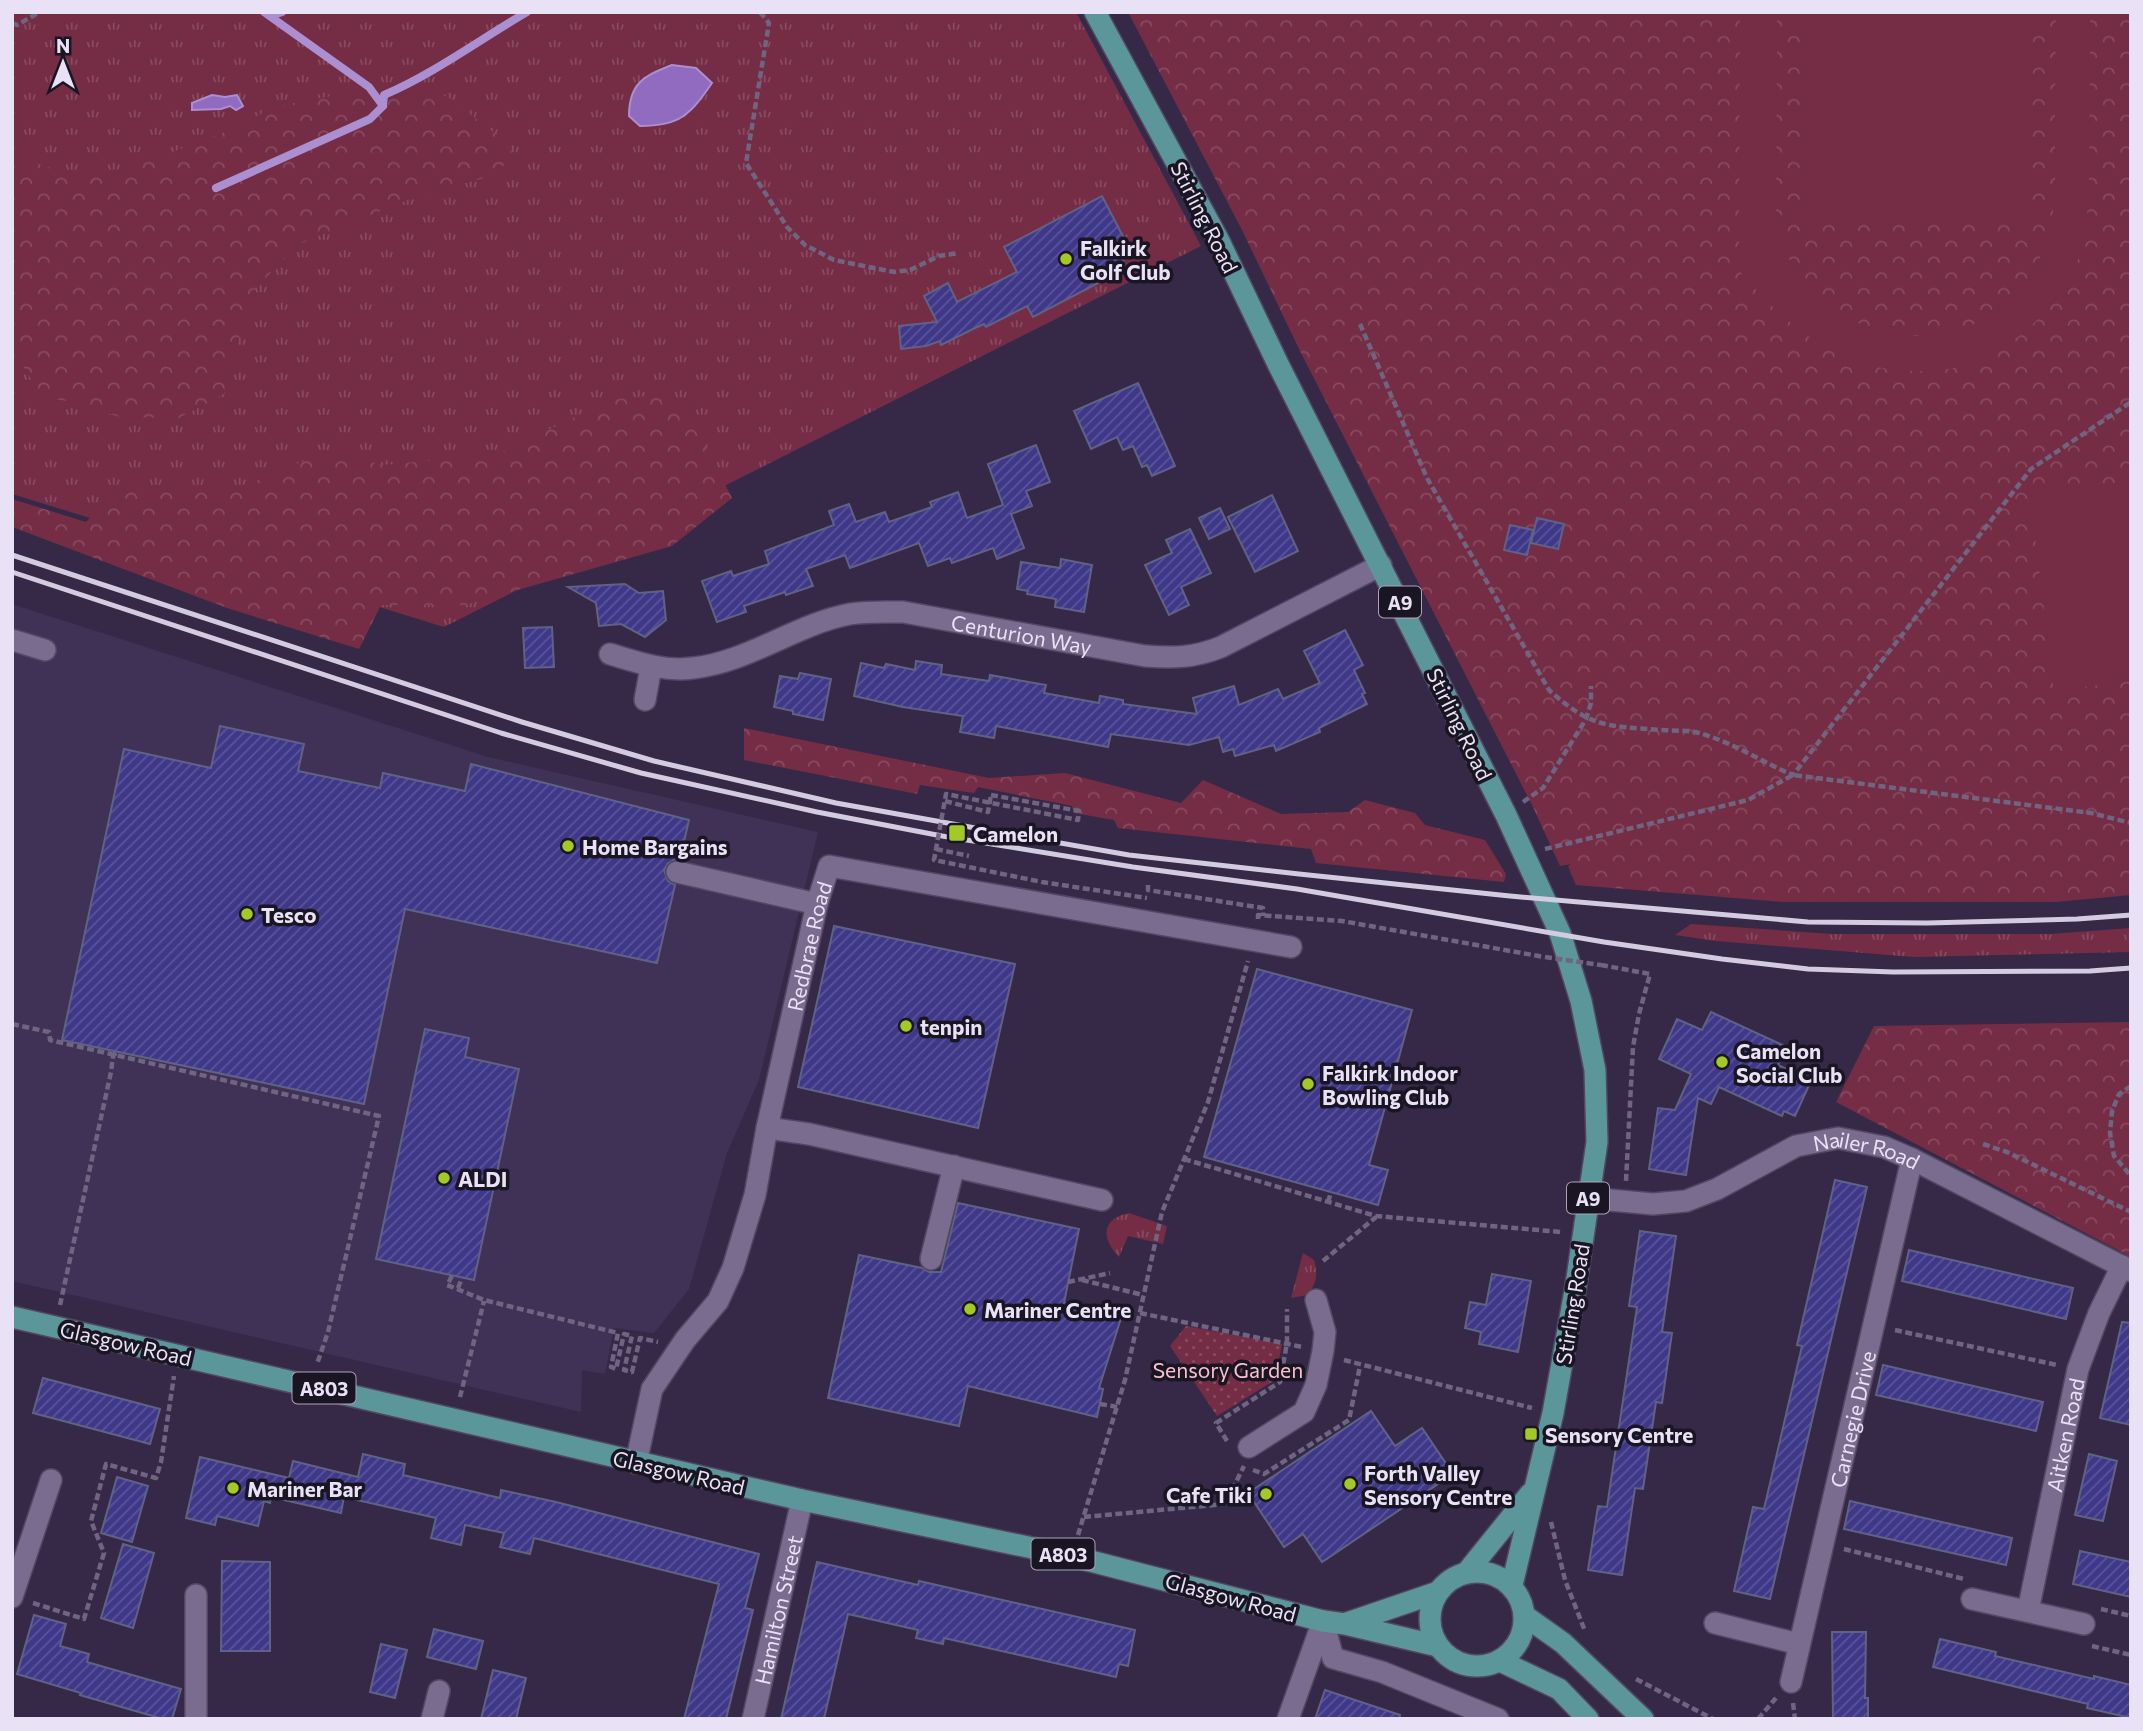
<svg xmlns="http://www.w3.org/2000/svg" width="2143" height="1731" font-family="Commissioner,sans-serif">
<defs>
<pattern id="grass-tufts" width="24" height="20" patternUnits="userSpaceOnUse" patternTransform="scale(1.75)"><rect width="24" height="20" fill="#742d44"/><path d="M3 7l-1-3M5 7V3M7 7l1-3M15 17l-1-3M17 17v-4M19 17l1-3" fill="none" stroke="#884b60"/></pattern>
<pattern id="forest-crowns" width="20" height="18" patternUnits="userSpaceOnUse" patternTransform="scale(1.75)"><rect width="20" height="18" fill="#742d44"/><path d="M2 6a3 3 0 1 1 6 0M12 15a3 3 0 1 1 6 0" fill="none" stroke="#884b60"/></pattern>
<pattern id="garden-dots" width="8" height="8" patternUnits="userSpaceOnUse" patternTransform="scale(1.75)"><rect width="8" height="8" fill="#742d44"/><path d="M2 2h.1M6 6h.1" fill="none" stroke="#884b60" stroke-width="1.8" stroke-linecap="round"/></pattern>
<pattern id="building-hatch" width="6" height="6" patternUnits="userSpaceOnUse" patternTransform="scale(1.75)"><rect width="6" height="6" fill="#3f3889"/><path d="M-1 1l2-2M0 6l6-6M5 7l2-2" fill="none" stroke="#5b549a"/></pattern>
</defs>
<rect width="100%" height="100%" fill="#352947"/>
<polygon fill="#403156" points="12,604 488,757 818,832 759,1080 727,1153 689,1289 654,1333 614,1328 605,1374 582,1370 581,1412 12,1281"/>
<g fill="url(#grass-tufts)">
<polygon points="12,12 1076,12 1201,246 444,627 12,494"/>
<polygon points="1691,924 1833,934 2050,934 2131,928 2131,952 1914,957 1716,941 1675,935"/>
<path d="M1129,1213L1167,1226L1163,1244L1128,1236L1119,1257C1101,1238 1101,1219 1129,1213Z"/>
<path d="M1303,1253L1314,1260C1318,1275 1317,1283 1307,1295L1291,1298Z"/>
</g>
<g fill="url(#forest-crowns)">
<polygon points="1128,12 2131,12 2131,895 2055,902 1783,902 1576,885 1568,866 1571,864 1560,866 1532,805 1300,351 1242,230"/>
<polygon points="407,88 448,97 497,135 514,154 495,175 415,197 299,244 251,293 224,394 179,418 120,417 66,401 42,397 22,364 12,357 12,142 16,156 62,172 128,169 222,133 277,106 337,95"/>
<polygon points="672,393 710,455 732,498 672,546 465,605 381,605 359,649 227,608 12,527 12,499 86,522 116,488 239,490 276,471 333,451 382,465 496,455 610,400"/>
<polygon points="744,728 989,778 1065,773 1181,803 1203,780 1281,814 1348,812 1365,800 1415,813 1425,825 1485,840 1506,874 1504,882 1316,863 1311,849 1118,828 1114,820 1074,813 1072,806 978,787 974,793 920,785 917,794 744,760"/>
<polygon points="2131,1022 2131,1257 1836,1102 1874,1026"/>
</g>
<polygon fill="url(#garden-dots)" points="1186,1326 1282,1344 1275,1380 1217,1416 1170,1346"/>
<g fill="#742d44">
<path d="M1740,12H1777L1776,203C1776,211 1776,221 1778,229C1782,248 1792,267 1804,281C1868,360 1993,355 2039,260C2059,221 2055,178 2055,135C2055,94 2056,53 2056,12H2090C2090,55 2090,97 2089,140C2089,177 2090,214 2081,250C2073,279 2046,314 2024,332C2010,343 1995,353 1979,360C1946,376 1888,373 1854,361C1811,346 1767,305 1739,270Z"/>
<polygon points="1802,12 2027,12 2028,221 1803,222"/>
<polygon points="2131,481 2131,681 2054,691 2030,494"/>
</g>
<g fill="#906bc0" stroke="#ab8fd0" stroke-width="2">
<path d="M672,65L696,68L712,83C690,115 680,126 640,126L629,116C629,83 644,76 672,65Z"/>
<polygon points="212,95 225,97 237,95 243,106 236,110 230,106 221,109 192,110 192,103"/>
</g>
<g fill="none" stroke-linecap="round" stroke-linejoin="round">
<g stroke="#ab8fd0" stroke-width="8">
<path d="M264,12L369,87L383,106L384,95C435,73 479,40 527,12"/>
<polyline points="271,16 282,12"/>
<polyline points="216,188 370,119 383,106"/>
</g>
</g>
<g fill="url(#building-hatch)" stroke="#606285" stroke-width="2">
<polygon points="1102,196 1127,244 1117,249 1127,268 1033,317 1027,306 986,327 984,324 977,327 941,345 940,341 926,346 901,349 899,326 937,322 924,296 948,283 957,302 1017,272 1004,247"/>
<polygon points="1138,383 1175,466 1152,476 1147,465 1142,467 1133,446 1123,450 1117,437 1091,449 1074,411"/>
<polygon points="1036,445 1050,482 1026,491 1032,506 1011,514 1024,548 997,559 993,548 952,563 950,558 928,566 919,543 850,568 845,555 806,569 813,586 786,595 785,592 744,606 746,612 717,622 702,581 731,571 733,576 769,564 765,551 834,525 829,511 849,504 856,522 885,512 889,522 932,507 930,502 958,492 967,518 1003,505 988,464"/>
<polygon points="1272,495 1298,551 1255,572 1228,517"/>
<polygon points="1220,508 1230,529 1209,539 1199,518"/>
<polygon points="1537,518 1564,524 1558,549 1531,543"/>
<polygon points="1510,525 1533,530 1527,555 1504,550"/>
<polygon points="1190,529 1211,573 1181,587 1189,605 1169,615 1145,565 1172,553 1166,540"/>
<polygon points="1061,559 1092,565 1084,612 1055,607 1056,599 1027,594 1028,591 1017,589 1021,562 1060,568"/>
<polygon points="625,584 639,593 663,591 666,620 645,637 621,624 599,626 596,603 568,587"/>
<polygon points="552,627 554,667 525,668 523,628"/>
<polygon points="1345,630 1363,665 1354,670 1365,693 1362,694 1367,704 1319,728 1320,732 1276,751 1274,745 1235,756 1233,749 1223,752 1219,737 1189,745 1111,734 1108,747 996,726 994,738 960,732 963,716 903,707 854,696 861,663 884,668 886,664 915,670 916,661 942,665 941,674 989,681 990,675 1046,685 1044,693 1099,703 1100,696 1123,700 1123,704 1197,714 1193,698 1234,686 1239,705 1278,689 1283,699 1320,683 1304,651"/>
<polygon points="800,673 831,679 823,720 793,714 793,711 774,707 780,676 798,679"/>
<polygon points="220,726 304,744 298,771 380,788 383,773 465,791 471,764 689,820 680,859 668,863 664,870 668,881 675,885 657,963 405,909 364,1104 62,1040 124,749 211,768"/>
<polygon points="834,926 1015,964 978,1128 798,1087"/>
<polygon points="1257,969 1412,1010 1369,1165 1388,1170 1378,1205 1204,1157"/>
<polygon points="1711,1012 1787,1047 1778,1065 1811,1081 1795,1116 1784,1111 1782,1116 1719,1087 1711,1104 1698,1098 1686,1175 1649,1169 1658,1108 1675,1110 1691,1074 1659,1059 1677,1019 1702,1030"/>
<polygon points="425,1029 469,1038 465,1057 519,1069 474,1280 376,1259"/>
<polygon points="1835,1180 1867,1187 1770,1599 1734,1591 1753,1507 1764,1509 1802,1346 1797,1345"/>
<polygon points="958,1203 1079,1229 1064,1303 1122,1315 1099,1388 1103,1389 1097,1417 968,1386 959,1426 828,1398 859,1255 922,1268 929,1272 941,1272"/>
<polygon points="1640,1231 1676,1236 1662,1332 1672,1333 1662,1403 1656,1402 1643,1489 1635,1488 1622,1575 1588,1570 1598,1506 1607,1507 1637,1307 1629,1306"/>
<polygon points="1909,1250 2073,1288 2066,1319 1902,1281"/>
<polygon points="1492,1274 1531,1281 1518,1352 1479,1344 1481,1332 1465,1328 1470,1302 1486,1305"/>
<polygon points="2122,1322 2131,1323 2131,1425 2100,1418"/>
<polygon points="1883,1365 2043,1402 2036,1431 1876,1395"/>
<polygon points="43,1378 160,1409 150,1444 33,1413"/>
<polygon points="1371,1411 1395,1446 1422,1428 1453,1474 1322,1562 1303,1534 1284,1547 1248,1493"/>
<polygon points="363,1454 405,1464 403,1475 500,1498 501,1490 556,1502 759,1554 745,1608 753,1610 726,1719 684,1719 719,1584 534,1538 530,1554 500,1547 504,1533 465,1525 461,1545 431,1538 436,1518 344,1497 341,1513 271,1497 270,1503 264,1501 258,1526 217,1516 215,1525 186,1518 200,1457 289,1478 293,1461 358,1477"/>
<polygon points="2089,1454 2117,1461 2103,1521 2075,1515"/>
<polygon points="117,1477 148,1486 132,1542 101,1533"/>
<polygon points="1850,1501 2012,1538 2006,1565 1844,1529"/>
<polygon points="123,1544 154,1553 133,1628 101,1618"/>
<polygon points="2080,1551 2131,1562 2131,1597 2073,1584"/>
<polygon points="222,1561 270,1562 270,1651 221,1651"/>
<polygon points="817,1562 918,1585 919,1581 1135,1630 1128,1666 1119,1664 1116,1677 944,1638 943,1644 916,1638 918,1630 848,1614 824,1719 781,1719"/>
<polygon points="34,1615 66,1624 60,1646 89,1654 87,1662 181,1689 172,1719 163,1719 80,1695 81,1693 17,1674"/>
<polygon points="434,1629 483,1641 476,1669 427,1657"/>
<polygon points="1832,1632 1866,1632 1865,1698 1868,1698 1868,1719 1833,1719"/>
<polygon points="1940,1639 1996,1652 1995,1656 2094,1679 2094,1676 2131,1685 2131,1718 2087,1708 2088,1704 1933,1667"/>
<polygon points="381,1644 407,1650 395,1698 370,1692"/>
<polygon points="493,1670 526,1678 516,1719 481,1719"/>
<polygon points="1325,1690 1400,1715 1399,1719 1315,1719"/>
</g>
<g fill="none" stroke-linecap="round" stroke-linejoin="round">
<g stroke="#524761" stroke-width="24">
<g id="minor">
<polyline points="12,640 45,650"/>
<path id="s1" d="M610,654C637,662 664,672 693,668C749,662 796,624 850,614C868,611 886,612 903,612L1145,656C1173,658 1194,658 1221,647L1381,565"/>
<polyline points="645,700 651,667"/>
<polyline points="677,872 817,904"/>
<polyline points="767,1128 809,1134 1102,1200"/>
<path id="s2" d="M1588,1198L1653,1204L1686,1201L1717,1189L1796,1146L1838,1138L1884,1147L1912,1159L2131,1271"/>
<polyline points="931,1259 954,1166"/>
<polyline points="1249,1447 1304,1412 1316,1385 1323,1351 1325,1332 1316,1300"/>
<path id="s3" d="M636,1463L652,1389L685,1340L718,1301L733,1268L755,1195L767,1128L817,904L829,866L1291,947"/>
<polyline points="12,1597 51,1480"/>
<polyline points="1972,1599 2084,1624"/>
<path id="s4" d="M2028,1611L2078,1369L2099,1313L2122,1266"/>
<polyline points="1323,1621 1333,1658 1382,1672 1498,1719"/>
<polyline points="1715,1623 1799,1644"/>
<path id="s5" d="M1791,1682L1912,1159"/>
<polyline points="196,1719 196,1595"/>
<polyline points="432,1719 439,1691"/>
<path id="s6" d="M753,1719L802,1500"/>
<polyline points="1288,1719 1323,1621"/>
</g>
</g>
<g stroke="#524761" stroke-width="24">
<g id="major">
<polyline points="1095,12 1219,241 1278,364 1506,815 1560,933 1581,1001 1595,1070 1597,1142 1576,1285 1553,1413 1512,1585"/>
<polyline points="12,1317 802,1500 1071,1556 1323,1621 1345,1624 1438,1646"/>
<circle cx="1477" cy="1619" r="47"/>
<polyline points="1467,1572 1530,1494"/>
<polyline points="1525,1616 1563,1643 1643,1719"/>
<polyline points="1347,1623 1438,1592"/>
<polyline points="1500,1661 1559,1689 1588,1719"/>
</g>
</g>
<g stroke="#6f6580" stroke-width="4.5" stroke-dasharray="7 3.5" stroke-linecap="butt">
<polyline points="760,12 769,23 746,163 787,227 805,245 834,260 894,272 910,270 939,256 959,253"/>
<polyline points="12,23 17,25 40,12"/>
<path d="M1360,324L1427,478L1549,690C1591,728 1607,726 1662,730C1674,731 1687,730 1699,733C1732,742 1762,762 1793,775L2031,469L2131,402"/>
<polyline points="945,801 988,812 991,795"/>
<polyline points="1523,802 1543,788 1586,719 1591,703 1591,686"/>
<polyline points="936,849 969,856"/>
<polyline points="1545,849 1748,800 1793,775 2091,813 2131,823"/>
<polyline points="1148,885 1148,890 1263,908 1263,916"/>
<polyline points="1258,919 1258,915 1342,921 1544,957"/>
<polyline points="1601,965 1650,974 1639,1014 1633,1047 1626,1181"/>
<polyline points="12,1024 49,1032 50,1040 379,1116 328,1332 317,1364"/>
<polyline points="2131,1086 2119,1094 2112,1111 2110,1133 2114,1156 2131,1176"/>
<polyline points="1983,1144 2007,1152 2131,1212"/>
<polyline points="1184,1159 1376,1216 1561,1232"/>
<polyline points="1328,1202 1331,1192"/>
<polyline points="1323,1261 1376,1217"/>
<polyline points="452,1276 447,1285 484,1300 618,1333 611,1367 616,1369 624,1334 632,1336 624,1370 632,1372 640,1338 658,1342"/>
<polyline points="1082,1280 1143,1295"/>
<polyline points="1068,1282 1110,1273"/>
<polyline points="458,1288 462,1278"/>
<polyline points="60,1305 111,1072 113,1056 117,1052"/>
<polyline points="1140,1313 1302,1347"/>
<polyline points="1895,1330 2057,1365"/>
<polyline points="1344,1360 1532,1408"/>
<polyline points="460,1397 484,1301"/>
<polyline points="1100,1404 1118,1407"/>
<polyline points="1227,1441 1216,1423 1280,1382 1287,1343 1287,1309"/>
<polyline points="1253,1470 1264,1474 1349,1420 1360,1366"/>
<polyline points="1084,1517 1225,1504 1244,1466"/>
<polyline points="1551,1522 1565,1580 1585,1631"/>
<polyline points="1078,1535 1125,1380 1162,1212 1208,1102 1248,961"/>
<polyline points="1844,1549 1964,1579"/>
<polyline points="33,1603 84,1619 104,1553 91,1521 106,1464 156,1478 161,1462 174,1376"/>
<polyline points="2101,1609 2131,1616"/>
<polyline points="2092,1646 2131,1655"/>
<polyline points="1636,1679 1713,1719"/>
<polyline points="1793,1703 1795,1719"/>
<polyline points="1758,1719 1776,1698"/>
</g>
<use href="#minor" stroke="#796c8e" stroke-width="21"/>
<use href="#major" stroke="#5b969b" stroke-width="21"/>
<g stroke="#d3cce1" stroke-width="5">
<polyline points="12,555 522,722 654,761 836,803 992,831 1129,855 1299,874 1510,896 1808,922 1927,923 2077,919 2131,915"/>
<polyline points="12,572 501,733 641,773 817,812 942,836 1133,867 1297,889 1604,942 1722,959 1808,969 1893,972 2090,971 2131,968"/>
</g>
<g stroke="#6f6580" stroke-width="4.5" stroke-dasharray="7 3.5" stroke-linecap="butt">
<polyline points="991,795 1079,811 1078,820 946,794 934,860 1042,882 1147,898"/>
<polyline points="1545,957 1601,965"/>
</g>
</g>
<g fill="#a3c926" stroke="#1a1522" stroke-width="2.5">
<circle cx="1066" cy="259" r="7"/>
<rect x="948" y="824" width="18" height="18" rx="3.5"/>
<circle cx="568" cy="846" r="7"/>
<circle cx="247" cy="914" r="7"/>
<circle cx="906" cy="1026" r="7"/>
<circle cx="1722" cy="1062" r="7"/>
<circle cx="1308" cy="1084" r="7"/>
<circle cx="444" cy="1178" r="7"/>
<circle cx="970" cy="1309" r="7"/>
<rect x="1524" y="1427" width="14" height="14" rx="3.5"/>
<circle cx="1350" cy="1484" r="7"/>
<circle cx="233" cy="1488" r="7"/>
<circle cx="1266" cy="1494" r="7"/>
</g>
<g text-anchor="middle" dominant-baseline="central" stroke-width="7" stroke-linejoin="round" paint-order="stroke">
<g fill="#1a1522" stroke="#aba4b6" stroke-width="2">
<rect x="1379" y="586.5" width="42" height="31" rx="5"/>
<rect x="1567" y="1182.5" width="42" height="31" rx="5"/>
<rect x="292.5" y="1372.5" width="63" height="31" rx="5"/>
<rect x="1031.5" y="1538.5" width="63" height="31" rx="5"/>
</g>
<g font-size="19" font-weight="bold" fill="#e9e2f6">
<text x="1400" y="602">A9</text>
<text x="1588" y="1198">A9</text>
<text x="324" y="1388">A803</text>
<text x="1063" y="1554">A803</text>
</g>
<g font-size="21" fill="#e9e2f6" stroke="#1a1522">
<text transform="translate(1205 217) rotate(63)">Stirling Road</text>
<text stroke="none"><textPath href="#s1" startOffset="425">Centurion Way</textPath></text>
<text transform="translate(1460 724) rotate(64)">Stirling Road</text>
<text stroke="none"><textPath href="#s3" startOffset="553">Redbrae Road</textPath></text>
<text stroke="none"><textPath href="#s2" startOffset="294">Nailer Road</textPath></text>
<text transform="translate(1572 1304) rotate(-81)">Stirling Road</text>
<text transform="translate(126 1343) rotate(13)">Glasgow Road</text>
<text stroke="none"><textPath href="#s5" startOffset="270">Carnegie Drive</textPath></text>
<text stroke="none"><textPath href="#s4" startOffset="180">Aitken Road</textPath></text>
<text transform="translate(679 1472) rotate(13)">Glasgow Road</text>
<text transform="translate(1231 1597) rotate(15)">Glasgow Road</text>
<text stroke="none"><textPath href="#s6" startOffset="112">Hamilton Street</textPath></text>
</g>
<g font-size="21" font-weight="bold" fill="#e9e2f6" stroke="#1a1522" text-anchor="start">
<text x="1080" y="247">Falkirk<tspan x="1080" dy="24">Golf Club</tspan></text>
<text x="973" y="833">Camelon</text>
<text x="582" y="846">Home Bargains</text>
<text x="261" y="914">Tesco</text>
<text x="920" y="1026">tenpin</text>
<text x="1736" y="1050">Camelon<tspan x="1736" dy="24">Social Club</tspan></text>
<text x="1322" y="1072">Falkirk Indoor<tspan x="1322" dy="24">Bowling Club</tspan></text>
<text x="458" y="1178">ALDI</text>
<text x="984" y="1309">Mariner Centre</text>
<text x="1545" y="1434">Sensory Centre</text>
<text x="1364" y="1472">Forth Valley<tspan x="1364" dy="24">Sensory Centre</tspan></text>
<text x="247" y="1488">Mariner Bar</text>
<text x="1252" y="1494" text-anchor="end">Cafe Tiki</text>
</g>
<g font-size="21" fill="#f8c1ce" stroke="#1a1522">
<text x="1228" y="1369">Sensory Garden</text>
</g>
</g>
<rect width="2143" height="1731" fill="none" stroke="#e9e2f6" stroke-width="28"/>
<g transform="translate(63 63)" stroke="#1a1522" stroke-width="5" paint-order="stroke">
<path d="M0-5L12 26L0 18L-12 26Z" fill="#e9e2f6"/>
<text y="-10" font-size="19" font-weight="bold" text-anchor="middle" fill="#e9e2f6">N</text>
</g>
</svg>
